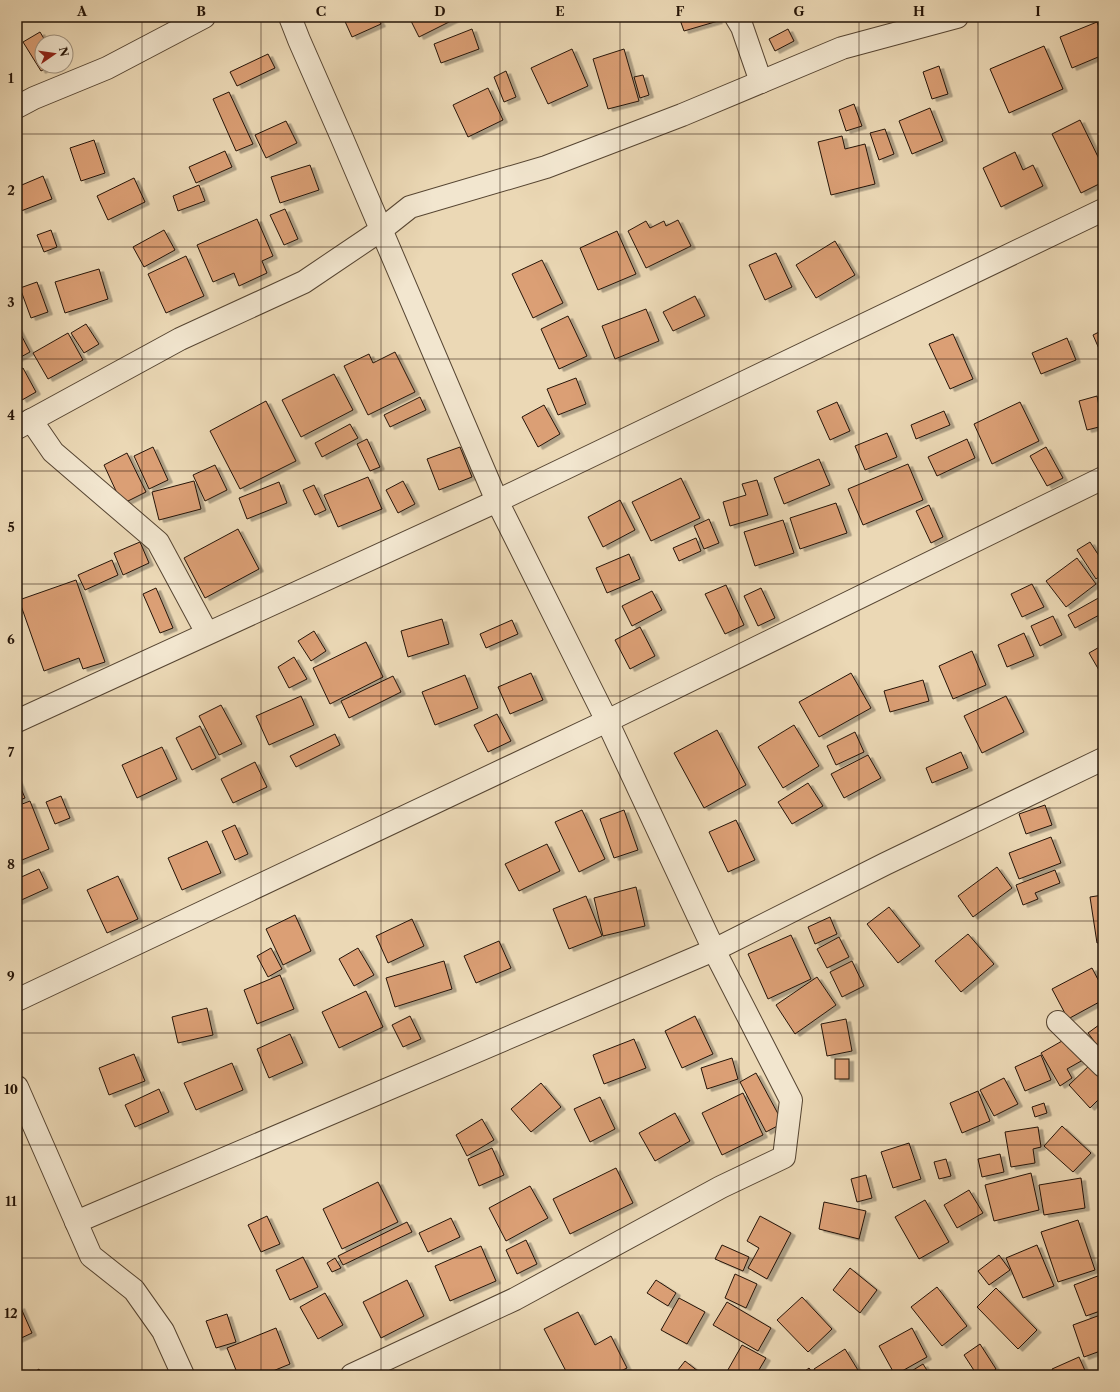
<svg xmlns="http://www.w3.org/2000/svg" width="1120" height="1392" font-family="'Libre Caslon Text',serif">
<defs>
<filter id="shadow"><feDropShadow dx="4.5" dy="2.5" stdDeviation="0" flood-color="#0004"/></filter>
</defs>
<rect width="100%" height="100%" fill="#ebd8b5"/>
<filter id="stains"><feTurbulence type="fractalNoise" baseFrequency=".005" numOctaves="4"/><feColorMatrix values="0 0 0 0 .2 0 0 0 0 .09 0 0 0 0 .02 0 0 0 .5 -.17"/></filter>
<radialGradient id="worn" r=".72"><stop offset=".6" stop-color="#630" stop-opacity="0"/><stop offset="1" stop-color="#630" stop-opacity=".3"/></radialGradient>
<g fill="#db9f75" stroke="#251407" filter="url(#shadow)">
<polygon points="343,17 377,17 381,24 352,37"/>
<polygon points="409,17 459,17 419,37"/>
<polygon points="679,17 717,17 718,21 684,31"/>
<polygon points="1097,22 1103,38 1103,55 1072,68 1060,37"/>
<polygon points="472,29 479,49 441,63 434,44"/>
<polygon points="788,29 794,41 775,51 769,39"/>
<polygon points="40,32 46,42 42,42 42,66 50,66 41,71 23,42"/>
<polygon points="1044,46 1063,89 1009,113 990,69"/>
<polygon points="572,49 588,86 548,104 531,68"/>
<polygon points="624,49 639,101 608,109 593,59"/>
<polygon points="268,54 275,68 237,86 230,72"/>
<polygon points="939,66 948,94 932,99 923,72"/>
<polygon points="506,71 516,97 504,102 494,77"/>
<polygon points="643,75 649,95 640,98 634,77"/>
<polygon points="488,88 503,120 468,137 453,105"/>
<polygon points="229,92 253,144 236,151 213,99"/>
<polygon points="854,104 862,126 846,131 839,110"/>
<polygon points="930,108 943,141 912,154 899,121"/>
<polygon points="1080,120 1103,167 1103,182 1081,193 1052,134"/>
<polygon points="286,121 297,143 266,158 255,135"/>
<polygon points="885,129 894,154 879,160 870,133"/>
<polygon points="842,136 845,149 865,144 875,184 831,195 818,142"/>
<polygon points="94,140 105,173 81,181 70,148"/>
<polygon points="225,151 232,167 196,183 189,167"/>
<polygon points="1015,152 1023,170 1033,165 1043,186 1001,207 983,168"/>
<polygon points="310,165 319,190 280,203 271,177"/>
<polygon points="43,176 52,199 21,211 17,200 17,187"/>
<polygon points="134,178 145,202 108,220 97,196"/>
<polygon points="199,185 205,201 178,211 173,196"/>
<polygon points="285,209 298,239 284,245 270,215"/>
<polygon points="257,219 273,256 262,261 267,273 239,286 234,273 213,282 197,245"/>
<polygon points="678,220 691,246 646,268 628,231 646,221 650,228 664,221 666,226"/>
<polygon points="51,230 57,247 44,252 37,235"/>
<polygon points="164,230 175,250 144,267 133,247"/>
<polygon points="617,231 636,274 598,290 580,248"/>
<polygon points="835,241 855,275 816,298 796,265"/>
<polygon points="776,253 792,287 765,300 749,265"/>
<polygon points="186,256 204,296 166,313 148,274"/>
<polygon points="542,260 563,303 533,318 512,274"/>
<polygon points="99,269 108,299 65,313 55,282"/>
<polygon points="37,282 48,312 31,318 20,288"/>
<polygon points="695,296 705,316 673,331 663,312"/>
<polygon points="646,309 659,341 615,359 602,326"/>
<polygon points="568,316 587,356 559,369 541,329"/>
<polygon points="86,324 99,344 84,353 71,333"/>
<polygon points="17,327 30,352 17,359"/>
<polygon points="1103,330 1103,358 1093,335"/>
<polygon points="68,333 83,360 48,379 33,353"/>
<polygon points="953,334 973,379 950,389 929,344"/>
<polygon points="1067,338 1076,360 1041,374 1032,353"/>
<polygon points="395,352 415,392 368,415 344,366 369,354 373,363"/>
<polygon points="23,368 36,392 22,400 17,391 17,371"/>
<polygon points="334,374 353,410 301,437 282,400"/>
<polygon points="576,378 586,404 558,415 547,389"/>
<polygon points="1097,396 1103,426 1087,430 1079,401"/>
<polygon points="420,397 426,410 390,427 384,415"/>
<polygon points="266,401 296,461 240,489 210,431"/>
<polygon points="837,402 850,431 830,440 817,411"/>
<polygon points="1020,402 1039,441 992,464 974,424"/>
<polygon points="544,405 560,434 538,447 522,417"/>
<polygon points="944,411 950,425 916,439 911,425"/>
<polygon points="350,424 358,438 322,457 315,443"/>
<polygon points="887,433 897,457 865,470 855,446"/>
<polygon points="367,439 380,467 370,471 357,444"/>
<polygon points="967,439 975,458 937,476 928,457"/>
<polygon points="153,447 168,480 149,489 134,456"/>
<polygon points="460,447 472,477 439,490 427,459"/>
<polygon points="1046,447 1063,478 1047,486 1030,456"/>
<polygon points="127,453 146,492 122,504 104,465"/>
<polygon points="819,459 830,485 784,504 774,478"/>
<polygon points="908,464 923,500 863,525 848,489"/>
<polygon points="215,465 227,490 205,501 193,475"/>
<polygon points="368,477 382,509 338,527 324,495"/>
<polygon points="681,478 700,518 651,541 632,502"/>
<polygon points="757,480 768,515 730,526 723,502 746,495 742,484"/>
<polygon points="194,481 201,509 159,520 152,492"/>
<polygon points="403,481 415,504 398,513 386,490"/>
<polygon points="279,482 287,503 247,519 239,498"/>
<polygon points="314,485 326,510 315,515 303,490"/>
<polygon points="620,500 635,530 603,547 588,517"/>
<polygon points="836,503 847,533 800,549 790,518"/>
<polygon points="929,505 943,537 931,543 916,511"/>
<polygon points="709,519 719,543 704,549 694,526"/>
<polygon points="783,520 794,553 755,566 744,532"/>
<polygon points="238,529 259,569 205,598 184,558"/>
<polygon points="696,538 701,551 679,561 673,548"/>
<polygon points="140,542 149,563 123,575 114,553"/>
<polygon points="1090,542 1103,562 1103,574 1096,579 1077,550"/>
<polygon points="629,554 640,579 607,593 596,568"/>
<polygon points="1077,558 1096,584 1066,607 1046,581"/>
<polygon points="112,560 118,575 85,590 78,575"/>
<polygon points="76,580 105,662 83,669 79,658 44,671 19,600"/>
<polygon points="1032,584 1044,607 1022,617 1011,594"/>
<polygon points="726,585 744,625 725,634 705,594"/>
<polygon points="156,588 173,628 160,633 143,594"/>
<polygon points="761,588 775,618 758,626 744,596"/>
<polygon points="652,591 662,610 632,626 622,606"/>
<polygon points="1102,596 1103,613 1075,628 1068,615"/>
<polygon points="1053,616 1062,635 1040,646 1031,626"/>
<polygon points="442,619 449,644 408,657 401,631"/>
<polygon points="512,620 518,634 486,648 480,634"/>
<polygon points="640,627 655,656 630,669 615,640"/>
<polygon points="314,631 326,651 311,661 298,641"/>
<polygon points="1024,633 1034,656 1007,667 998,645"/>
<polygon points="366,642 383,677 330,704 313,668"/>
<polygon points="1103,645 1103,677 1089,653"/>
<polygon points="972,651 986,685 953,699 939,666"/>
<polygon points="294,657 307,679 289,688 278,667"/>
<polygon points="531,673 543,700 510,714 498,687"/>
<polygon points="851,673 871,708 819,737 799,702"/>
<polygon points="465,675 478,708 435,725 422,692"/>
<polygon points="393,676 401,692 349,718 341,701"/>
<polygon points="923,680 929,701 890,712 884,691"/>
<polygon points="301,696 314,725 269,745 256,716"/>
<polygon points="1006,696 1024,732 982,753 964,716"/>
<polygon points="221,705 242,744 219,755 199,716"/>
<polygon points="497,714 511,741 488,752 474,725"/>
<polygon points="794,725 819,766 783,788 758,747"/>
<polygon points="200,726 216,758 192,770 176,738"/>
<polygon points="717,730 746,785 704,808 674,753"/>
<polygon points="855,732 864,752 836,765 827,746"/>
<polygon points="335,734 340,745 296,767 290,756"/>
<polygon points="162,747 177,779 137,798 122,765"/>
<polygon points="961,752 968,768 932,783 926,768"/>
<polygon points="868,755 881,778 844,798 831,774"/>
<polygon points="255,762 267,787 233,803 221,779"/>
<polygon points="17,779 25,798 17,801"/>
<polygon points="808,783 823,806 792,824 778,802"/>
<polygon points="61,796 70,818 55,824 46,802"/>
<polygon points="30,801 49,849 17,862 17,806"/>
<polygon points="1045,805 1052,825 1026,834 1019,814"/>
<polygon points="582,810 605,859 579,872 555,822"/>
<polygon points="624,810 638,850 614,858 600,819"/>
<polygon points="736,820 755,860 728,872 709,832"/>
<polygon points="235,825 248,854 235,860 222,831"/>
<polygon points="1051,837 1061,863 1019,879 1009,853"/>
<polygon points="207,841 221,873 182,890 168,858"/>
<polygon points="547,844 560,871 519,891 505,864"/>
<polygon points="997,867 1012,888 973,917 958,896"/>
<polygon points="39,869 48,888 17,902 17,879"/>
<polygon points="1055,870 1060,883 1035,893 1038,899 1023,905 1016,885"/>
<polygon points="118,876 138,919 107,933 87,890"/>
<polygon points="636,887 645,926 603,936 594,898"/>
<polygon points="1103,895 1103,942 1097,943 1090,897"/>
<polygon points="586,896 602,936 569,949 553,909"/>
<polygon points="889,907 920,946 898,963 867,924"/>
<polygon points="295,915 311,951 283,965 266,929"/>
<polygon points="830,917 837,934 815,944 808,927"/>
<polygon points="412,919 424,946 388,963 376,936"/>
<polygon points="968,934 994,964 961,992 935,961"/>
<polygon points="791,935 811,979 768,999 748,954"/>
<polygon points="839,937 849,957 827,968 817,949"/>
<polygon points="499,941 511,968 476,983 464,956"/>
<polygon points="271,948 282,969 268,977 257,956"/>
<polygon points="358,948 374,975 354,986 339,959"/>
<polygon points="444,961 452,989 395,1007 386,978"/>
<polygon points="852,961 864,986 842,997 830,972"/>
<polygon points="1092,968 1103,989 1103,1000 1068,1019 1052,989"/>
<polygon points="280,975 294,1009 257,1024 244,990"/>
<polygon points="817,977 836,1005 795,1034 776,1005"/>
<polygon points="366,991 383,1027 339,1048 322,1012"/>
<polygon points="207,1008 213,1035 178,1043 172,1017"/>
<polygon points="410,1016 421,1039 403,1047 392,1025"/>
<polygon points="695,1016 713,1054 682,1068 665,1031"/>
<polygon points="846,1019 852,1051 827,1056 821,1024"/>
<polygon points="1103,1022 1103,1053 1088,1033"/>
<polygon points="290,1034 303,1063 269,1078 257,1049"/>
<polygon points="1069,1037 1083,1060 1067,1069 1072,1078 1060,1086 1041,1053"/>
<polygon points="634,1039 646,1068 604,1084 593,1055"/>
<polygon points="134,1054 145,1081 109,1095 99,1068"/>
<polygon points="1041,1055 1051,1080 1025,1091 1015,1067"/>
<polygon points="732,1058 738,1079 707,1089 701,1068"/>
<rect x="835" y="1059" width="14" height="20"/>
<polygon points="232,1063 243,1090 196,1110 184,1083"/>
<polygon points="1092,1063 1103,1075 1103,1095 1090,1108 1069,1085"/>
<polygon points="756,1073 783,1123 766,1132 740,1082"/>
<polygon points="1004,1078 1018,1104 994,1116 980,1090"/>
<polygon points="541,1083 561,1107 531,1132 511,1109"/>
<polygon points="159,1089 169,1112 135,1127 125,1105"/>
<polygon points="978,1091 990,1121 962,1133 950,1103"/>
<polygon points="743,1093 763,1135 722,1155 702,1113"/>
<polygon points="600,1097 615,1129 590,1142 574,1109"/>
<polygon points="1044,1103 1047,1113 1035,1117 1032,1107"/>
<polygon points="675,1113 690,1141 655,1161 639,1133"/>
<polygon points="482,1119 494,1140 467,1156 456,1135"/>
<polygon points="1062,1126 1091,1153 1073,1172 1044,1146"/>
<polygon points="1038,1127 1041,1147 1033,1149 1035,1163 1011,1167 1005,1132"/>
<polygon points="909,1143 921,1179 893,1188 881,1152"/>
<polygon points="492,1148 504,1175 479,1186 468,1159"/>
<polygon points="1000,1154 1004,1172 982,1177 978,1159"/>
<polygon points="946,1159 951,1176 939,1179 934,1162"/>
<polygon points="616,1168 633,1203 570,1234 553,1199"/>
<polygon points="1031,1173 1039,1210 994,1221 985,1185"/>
<polygon points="866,1175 872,1198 857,1202 851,1179"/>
<polygon points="1081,1178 1085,1208 1044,1215 1039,1185"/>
<polygon points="378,1182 398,1222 342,1249 323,1209"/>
<polygon points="530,1186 548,1218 506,1241 489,1208"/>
<polygon points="969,1190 983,1213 957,1228 944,1205"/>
<polygon points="925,1200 949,1242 919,1259 895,1217"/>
<polygon points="824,1202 866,1211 859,1239 819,1229"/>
<polygon points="267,1216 280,1244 261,1252 248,1225"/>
<polygon points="760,1216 791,1233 767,1279 748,1268 759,1248 747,1241"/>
<polygon points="451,1218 460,1237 428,1252 419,1233"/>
<polygon points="1078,1220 1095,1270 1058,1282 1041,1232"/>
<polygon points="407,1222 412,1232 343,1265 338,1256"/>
<polygon points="526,1240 537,1264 517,1274 506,1250"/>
<polygon points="722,1245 749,1257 743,1271 715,1259"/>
<polygon points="1037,1245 1054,1286 1023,1298 1006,1258"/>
<polygon points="481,1246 496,1281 450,1301 435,1266"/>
<polygon points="999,1255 1010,1270 989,1285 978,1271"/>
<polygon points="303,1257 318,1287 290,1300 276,1270"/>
<polygon points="335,1258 341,1268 332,1272 327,1263"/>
<polygon points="850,1268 877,1290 860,1313 833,1290"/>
<polygon points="735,1274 757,1284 746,1308 725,1298"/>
<polygon points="1103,1274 1103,1310 1086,1316 1074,1285"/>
<polygon points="407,1280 424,1316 381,1338 363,1302"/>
<polygon points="656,1280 676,1293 668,1306 647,1293"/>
<polygon points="937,1287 967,1326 942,1346 911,1307"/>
<polygon points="996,1288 1037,1330 1018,1349 977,1307"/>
<polygon points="325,1293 343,1325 318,1339 300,1307"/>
<polygon points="802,1297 832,1329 808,1352 777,1320"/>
<polygon points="679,1298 705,1312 687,1344 661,1330"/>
<polygon points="727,1302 771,1328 758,1351 713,1325"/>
<polygon points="20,1306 32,1333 17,1340 17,1308"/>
<polygon points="578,1312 595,1345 611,1336 627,1368 613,1375 568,1375 544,1329"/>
<polygon points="227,1314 236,1342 216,1348 206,1321"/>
<polygon points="1103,1314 1103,1350 1084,1357 1073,1325"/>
<polygon points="276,1328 290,1364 268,1373 268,1375 238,1375 227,1348"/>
<polygon points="912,1328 927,1357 895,1375 879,1346"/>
<polygon points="980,1344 996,1369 988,1375 977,1375 964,1355"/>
<polygon points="742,1345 766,1358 756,1375 725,1375"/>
<polygon points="845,1349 861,1375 817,1375 814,1369"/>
<polygon points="1079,1357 1087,1375 1055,1375 1052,1369"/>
<polygon points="685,1361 703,1375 674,1375"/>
<polygon points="923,1364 930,1375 905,1375"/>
<polygon points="809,1368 814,1375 800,1375"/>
<polygon points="39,1369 42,1375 30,1375"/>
</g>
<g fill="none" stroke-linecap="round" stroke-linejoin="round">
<g stroke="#564532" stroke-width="24">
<g id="minor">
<polyline points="290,17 299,40 342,138 497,501 607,721 714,950 791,1100 784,1157 721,1187 515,1299 352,1375"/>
<polyline points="736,17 742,27 761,82"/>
<polyline points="17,107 34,98 107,68 204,17"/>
<polyline points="31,420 53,452 158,542 207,633"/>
<polyline points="17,428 180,339 304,282 381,230 410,207 546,167 682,115 842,48 957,17"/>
<polyline points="17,721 497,501 1103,210"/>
<polyline points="17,1000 607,721 1103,478"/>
<polyline points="1058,1022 1103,1066"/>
<polyline points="17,1087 91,1256 134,1290 163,1331 183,1375"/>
<polyline points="76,1222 714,950 885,864 1103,759"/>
</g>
</g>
<use href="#minor" stroke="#f2e6cf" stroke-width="22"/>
</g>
<path fill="none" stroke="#251407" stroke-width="1" stroke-opacity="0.55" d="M142,17V1375M261,17V1375M381,17V1375M500,17V1375M620,17V1375M739,17V1375M859,17V1375M978,17V1375M17,134H1103M17,247H1103M17,359H1103M17,471H1103M17,584H1103M17,696H1103M17,808H1103M17,921H1103M17,1033H1103M17,1145H1103M17,1258H1103"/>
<rect width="1120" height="1392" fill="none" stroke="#ebd8b5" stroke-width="44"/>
<g transform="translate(54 54) rotate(77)"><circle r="19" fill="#f2e6cf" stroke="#a0927f"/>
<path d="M0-3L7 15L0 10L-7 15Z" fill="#8f2418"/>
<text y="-6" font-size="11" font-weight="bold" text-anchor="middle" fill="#251407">N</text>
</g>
<rect x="22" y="22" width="1076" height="1348" fill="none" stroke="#251407" stroke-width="1.5"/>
<g font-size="13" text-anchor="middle" font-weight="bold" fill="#251407">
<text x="82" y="16">A</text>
<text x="201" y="16">B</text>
<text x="321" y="16">C</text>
<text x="440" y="16">D</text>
<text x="560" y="16">E</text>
<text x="680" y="16">F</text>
<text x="799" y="16">G</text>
<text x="919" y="16">H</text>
<text x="1038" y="16">I</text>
<text x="11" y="83">1</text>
<text x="11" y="195">2</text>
<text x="11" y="307">3</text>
<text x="11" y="420">4</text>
<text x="11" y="532">5</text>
<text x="11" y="644">6</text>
<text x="11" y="757">7</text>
<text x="11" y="869">8</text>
<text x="11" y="981">9</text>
<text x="11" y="1094">10</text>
<text x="11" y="1206">11</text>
<text x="11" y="1318">12</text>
</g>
<rect width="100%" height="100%" filter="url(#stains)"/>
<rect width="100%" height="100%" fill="url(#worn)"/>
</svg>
